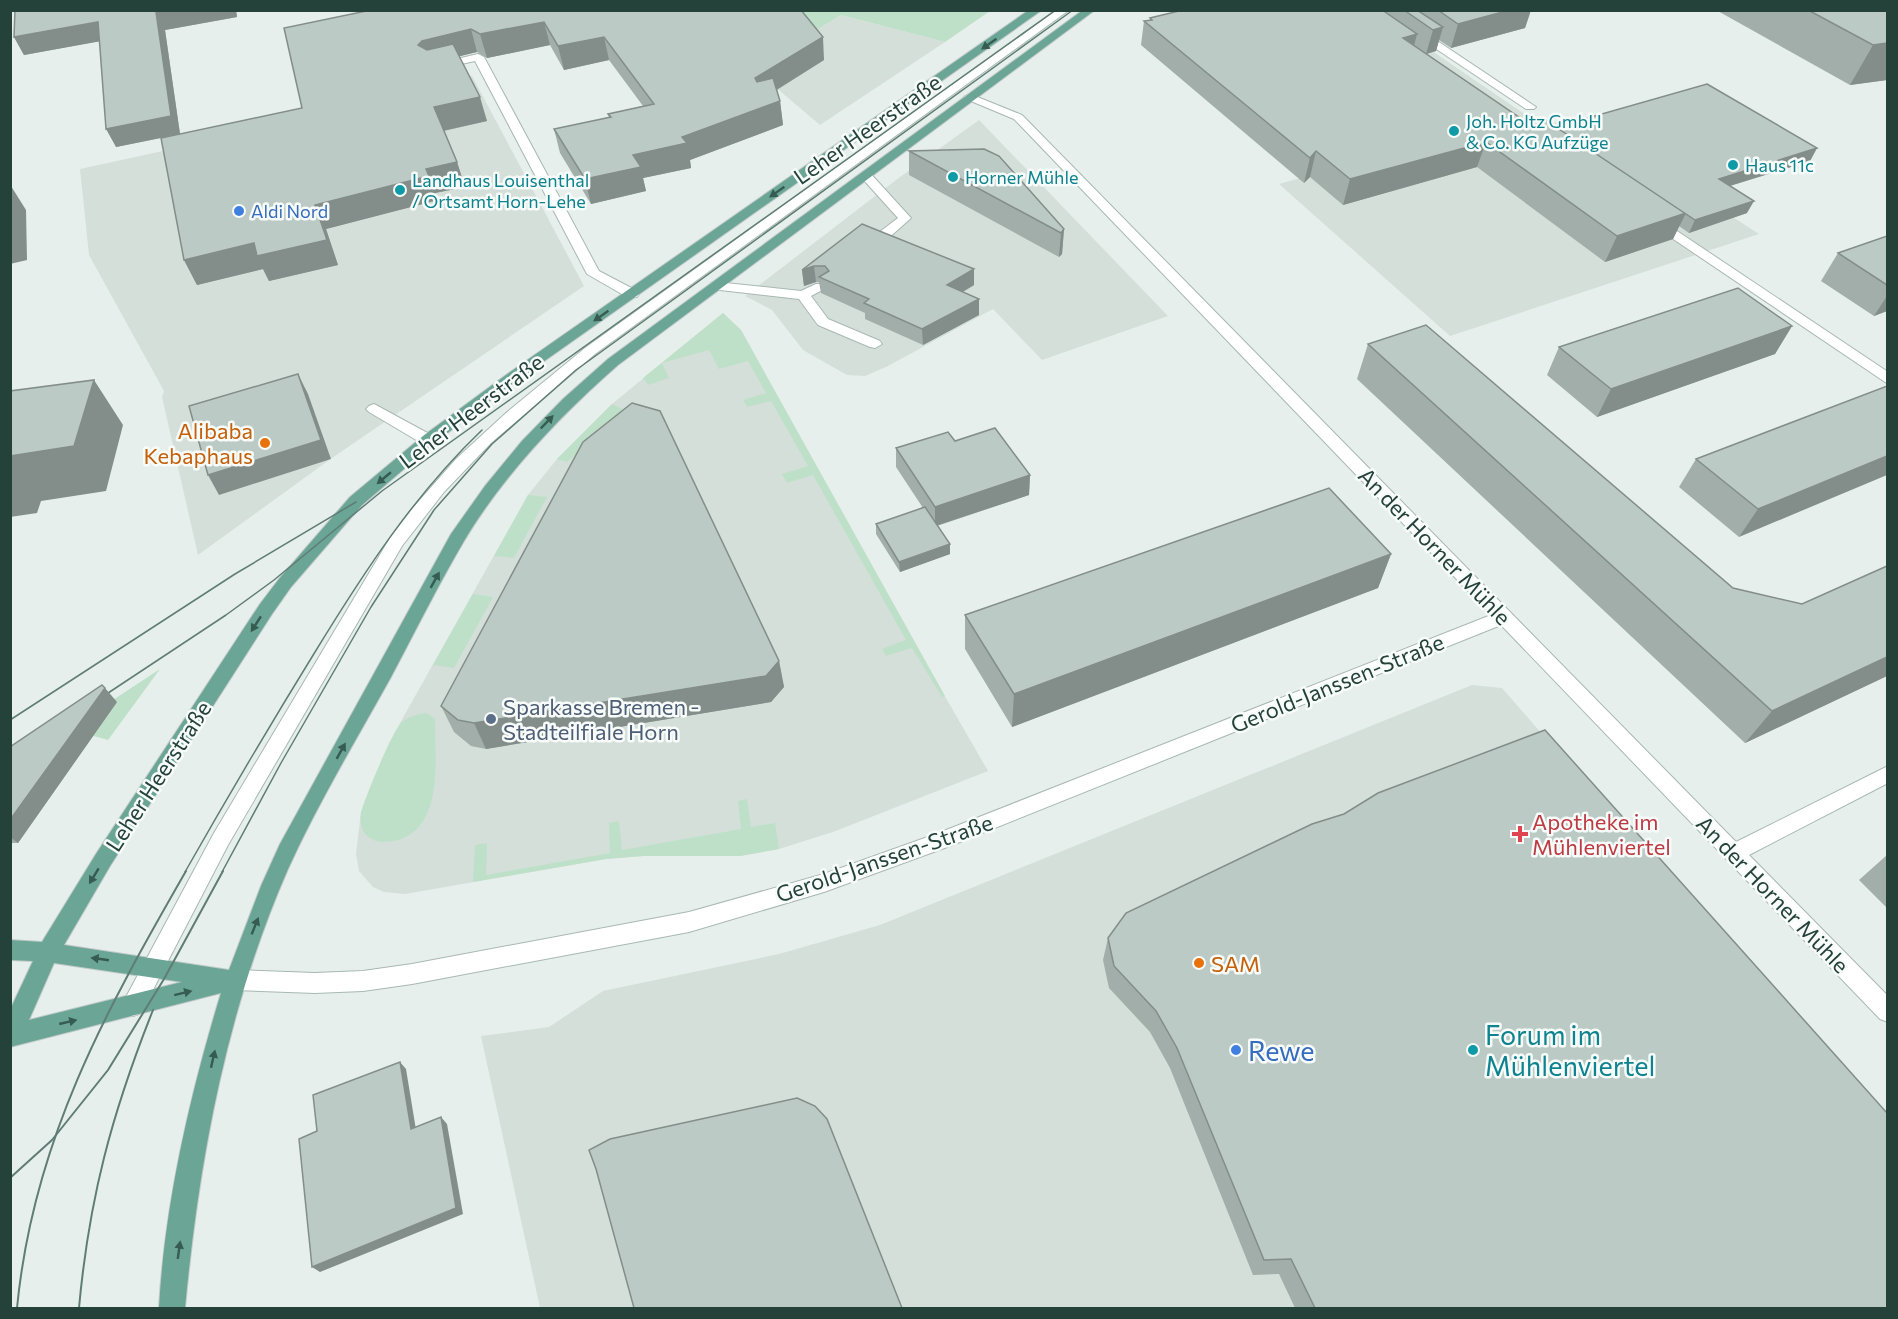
<svg xmlns="http://www.w3.org/2000/svg" width="1898" height="1319" font-family="Commissioner,sans-serif">
<rect width="100%" height="100%" fill="#e6efeb"/>
<g fill="#d4dfda">
<polygon points="841,15 945,42 820,125 754,69"/>
<polygon points="1413,38 1542,126 1578,117 1759,234 1450,336 1279,184 1358,162"/>
<polygon points="472,76 584,286 332,458 198,555 162,397 164,391 89,255 80,169 259,130 259,120"/>
<polygon points="979,120 1168,316 1042,360 993,309 886,367 865,376 847,375 803,350 772,310 745,296 896,180"/>
<polygon points="723,313 741,330 879,582 988,771 833,832 779,849 740,856 643,856 606,859 405,894 384,892 373,887 359,871 356,854 361,812 400,723 528,495 557,459 612,404"/>
<polygon points="1472,685 1502,688 1887,1128 1887,1308 540,1308 481,1036 549,1027 603,991 779,954 880,925"/>
</g>
<g fill="#bfe0c8">
<polygon points="702,11 990,11 945,42 841,15 754,69"/>
<polygon points="723,313 741,330 945,696 942,697 912,648 886,656 882,649 906,640 813,475 787,483 782,474 808,466 771,401 747,407 743,400 766,393 748,361 719,369 709,350 662,363 669,378 648,385 643,378"/>
<polygon points="612,404 627,411 567,462 557,459"/>
<polygon points="528,495 547,497 514,558 494,556"/>
<polygon points="473,594 493,597 454,668 433,665"/>
<polygon points="160,669 108,740 69,729"/>
<path d="M427,713L435,719C435,760 446,841 383,842C374,842 364,836 362,828C360,823 360,814 362,809C366,796 393,729 402,722C409,716 418,714 427,713Z"/>
<polygon points="747,799 751,827 775,823 779,849 740,856 643,856 606,859 473,882 475,845 487,843 486,875 610,853 609,823 619,821 622,850 741,829 738,801"/>
</g>
<g fill="none" stroke-linecap="round" stroke-linejoin="round">
<g stroke="#a8b8b2" stroke-width="2">
<g id="minor">
<polygon points="1056,10 1069,10 595,354 491,443 444,492 402,546 228,845 141,1013 133,1016 125,1013 122,1006 125,999 214,833 390,538 411,510 456,459 506,413 585,348"/>
<polygon points="1378,10 1391,10 1536,107 1534,109 1526,109"/>
<polygon points="478,54 484,57 599,271 637,291 639,294 637,297 627,297 587,274 475,61 439,69 433,66 435,64"/>
<polygon points="970,94 1022,115 1736,842 1888,766 1888,783 1749,855 1888,996 1888,1022 1880,1019 1501,625 950,846 824,892 689,932 412,984 363,991 315,993 234,990 226,987 223,980 226,973 234,970 315,973 363,971 412,964 689,912 824,874 936,834 1491,615 1014,119 966,99 964,97"/>
<polygon points="866,172 870,173 911,218 883,243 873,243 871,240 873,237 898,218 860,176"/>
<polygon points="1656,217 1888,372 1888,384 1651,224 1650,221 1651,218"/>
<polygon points="716,282 801,291 816,284 826,284 828,287 811,296 828,319 880,341 882,344 875,348 870,347 818,325 799,299 711,289 709,286 711,283"/>
<polygon points="374,404 433,436 436,440 433,444 423,444 369,412 366,409 369,406"/>
</g>
</g>
<g stroke="#c2cac8" stroke-width="2">
<path id="major" d="M1029,10H1042L516,381L433,444L362,505L291,587L272,614L110,866L64,945L229,970L261,886L280,844L451,534L485,486L522,441L563,399L608,359L1083,10H1095L618,365C560,416 504,474 464,541C438,585 415,632 391,677C356,740 318,803 288,869C227,1008 199,1158 185,1308H159C165,1202 190,1095 221,993L10,1047V1010L33,961L10,960V940L42,942L96,854L260,604L279,579L350,497L423,436L506,375ZM54,963L182,982L29,1020Z"/>
</g>
<use href="#minor" fill="#fff" fill-rule="evenodd"/>
<use href="#major" fill="#6aa596" fill-rule="evenodd"/>
<g stroke="#5f7d75" stroke-width="1.5">
<polyline points="96,701 226,615 274,580 382,491 1056,10"/>
<polyline points="10,720 235,574 356,502"/>
<path d="M185,872C227,798 270,725 315,652C364,572 414,495 482,430"/>
<polyline points="222,872 281,763 371,607 434,510 492,444 576,370 1073,10"/>
</g>
<g stroke="#5f7d75" stroke-width="2">
<polyline points="10,1178 52,1140 108,1070 164,979 223,871"/>
<path d="M17,1308C33,1142 105,1012 186,871"/>
<path d="M79,1308C89,1198 112,1113 153,1010"/>
</g>
</g>
<g fill="#a1aea9">
<polygon points="15,10 236,10 237,17 165,30 180,134 302,108 371,10 801,10 824,60 777,90 780,101 783,125 690,160 691,168 643,178 646,191 591,204 560,153 554,129 609,118 608,114 643,106 609,60 564,70 550,45 487,58 477,52 459,56 487,121 444,131 457,162 465,187 435,193 438,200 326,229 338,265 269,281 263,269 197,285 184,260 161,138 116,147 100,41 24,55 14,37"/>
<polygon points="1183,10 1531,10 1525,28 1451,48 1439,40 1436,51 1427,54 1529,124 1556,127 1817,148 1810,161 1730,186 1747,213 1689,233 1679,226 1673,239 1605,262 1477,167 1343,205 1310,177 1304,183 1141,45 1144,21 1150,20 1150,18"/>
<polygon points="1716,10 1887,10 1887,80 1850,85"/>
<polygon points="909,151 1064,229 1062,254 1059,257 909,175"/>
<polygon points="862,224 974,285 963,292 979,299 979,315 923,345 865,319 865,313 821,293 819,282 816,282 804,286 802,270"/>
<polygon points="1887,236 1887,311 1874,316 1821,281 1838,253"/>
<polygon points="1792,326 1775,354 1597,417 1547,375 1559,347"/>
<polygon points="1368,344 1733,588 1802,604 1887,566 1887,676 1745,743 1357,379"/>
<polygon points="1887,386 1739,537 1679,487 1696,459"/>
<polygon points="955,441 1030,475 1029,495 937,526 950,554 900,572 876,534 876,524 923,508 896,467 896,448"/>
<polygon points="1391,554 1378,588 1012,727 965,649 965,615"/>
<polygon points="779,661 784,687 771,702 486,749 471,746 454,732 441,706"/>
<polygon points="117,702 18,843 10,843 10,747"/>
<polygon points="1887,855 1887,908 1859,880"/>
<polygon points="1108,938 1887,1308 1295,1308 1279,1274 1253,1275 1170,1068 1150,1032 1109,988 1103,960"/>
</g>
<g fill="#838d89">
<polygon points="163,10 236,10 237,17 165,30 180,134 116,147 106,129 156,12"/>
<polygon points="1510,10 1531,10 1525,28 1451,48 1458,24"/>
<polygon points="98,22 107,40 24,55 14,37"/>
<polygon points="544,22 550,45 487,58 480,34"/>
<polygon points="1443,27 1436,51 1426,54 1433,30"/>
<polygon points="471,29 477,52 429,64 418,45 422,41"/>
<polygon points="1417,34 1411,58 1403,38"/>
<polygon points="604,37 609,60 564,70 558,46"/>
<polygon points="823,37 824,60 757,102 755,78"/>
<polygon points="1887,43 1887,80 1850,85 1873,45"/>
<polygon points="480,97 487,121 442,131 434,107"/>
<polygon points="780,101 783,125 690,160 691,168 643,178 646,191 591,204 585,179 633,155"/>
<polygon points="1486,142 1477,167 1343,205 1350,179"/>
<polygon points="1817,148 1810,161 1713,191 1719,179"/>
<polygon points="1316,151 1310,177 1304,183 1310,158"/>
<polygon points="457,162 465,187 435,193 438,200 326,229 338,265 269,281 263,269 197,285 184,260 315,205 426,169"/>
<polygon points="10,183 11,186 26,210 27,260 10,264"/>
<polygon points="1754,201 1747,213 1689,233 1695,220"/>
<polygon points="1686,213 1673,239 1605,262 1617,236"/>
<polygon points="1064,229 1062,254 1059,257 1061,233"/>
<polygon points="814,266 816,282 804,286 802,270"/>
<polygon points="974,269 974,285 947,301 947,285"/>
<polygon points="1887,296 1887,311 1874,316"/>
<polygon points="979,299 979,315 923,345 922,329"/>
<polygon points="1792,326 1775,354 1597,417 1611,389"/>
<polygon points="298,374 308,394 331,459 219,495 208,475"/>
<polygon points="94,380 123,425 106,491 41,501 37,513 10,517 10,456"/>
<polygon points="1887,456 1887,475 1739,537 1758,509"/>
<polygon points="1030,475 1029,495 935,526 935,507"/>
<polygon points="950,544 950,554 900,572 899,562"/>
<polygon points="1391,554 1378,588 1012,727 1014,694"/>
<polygon points="1887,657 1887,676 1745,743 1772,711"/>
<polygon points="779,661 784,687 771,702 486,749 474,723"/>
<polygon points="105,688 117,702 18,843 10,837 10,820"/>
<polygon points="400,1062 406,1069 417,1136 411,1129"/>
<polygon points="441,1117 447,1124 463,1214 320,1272 312,1267"/>
</g>
<g fill="#bbcac4" stroke="#838d89" stroke-width="1.5">
<polygon points="15,10 163,10 156,12 171,116 106,129 98,22 14,37"/>
<polygon points="371,10 801,10 823,37 755,78 757,82 773,78 780,101 682,137 687,143 633,155 641,167 585,179 554,129 611,117 608,114 654,104 604,37 558,46 544,22 480,34 471,29 422,41 418,45 427,50 453,44 480,97 434,107 457,162 426,169 429,176 315,205 327,240 257,256 254,243 184,260 161,138 302,108 284,28"/>
<polygon points="1183,10 1382,10 1417,34 1403,38 1529,124 1545,119 1686,213 1617,236 1486,142 1350,179 1316,151 1310,158 1144,21 1152,20 1150,18"/>
<polygon points="1404,10 1417,10 1443,27 1433,30"/>
<polygon points="1438,10 1510,10 1458,24"/>
<polygon points="1808,10 1887,10 1887,43 1873,45"/>
<polygon points="1707,84 1817,148 1719,179 1754,201 1695,220 1556,127"/>
<polygon points="984,149 999,156 1064,229 1061,233 909,151"/>
<polygon points="862,224 974,269 947,285 979,299 922,329 864,303 869,299 819,277 829,271 825,266 814,266 802,270"/>
<polygon points="1887,236 1887,285 1838,253"/>
<polygon points="1738,288 1792,326 1611,389 1559,347"/>
<polygon points="1426,325 1733,588 1802,604 1887,566 1887,657 1772,711 1368,344"/>
<polygon points="298,374 321,440 208,475 189,406"/>
<polygon points="94,380 74,446 10,456 10,391"/>
<polygon points="1887,386 1887,456 1758,509 1696,459"/>
<polygon points="632,403 660,411 779,661 766,676 474,723 458,720 441,706 583,442"/>
<polygon points="995,428 1030,475 935,507 896,448 948,432 955,441"/>
<polygon points="1329,488 1391,554 1014,694 965,615"/>
<polygon points="925,507 950,544 899,562 876,524"/>
<polygon points="102,685 105,688 10,820 10,747"/>
<polygon points="1545,730 1887,1113 1887,1308 1315,1308 1291,1259 1264,1260 1177,1048 1156,1011 1114,966 1108,938 1126,913 1312,824 1344,814 1378,793"/>
<polygon points="400,1062 411,1129 441,1117 456,1208 312,1267 299,1139 317,1131 313,1095"/>
<polygon points="797,1098 815,1106 827,1119 902,1308 634,1308 596,1169 589,1150 610,1139"/>
</g>
<defs><path id="oneway-solid" d="M-6-.8H1V-3.2L6.5 0L1 3.2V.8H-6Z" transform="scale(1.5)"/></defs>
<g fill="#365b51">
<use href="#oneway-solid" transform="translate(989 44) rotate(145)"/>
<use href="#oneway-solid" transform="translate(777 192) rotate(145)"/>
<use href="#oneway-solid" transform="translate(601 316) rotate(145)"/>
<use href="#oneway-solid" transform="translate(547 422) rotate(-46)"/>
<use href="#oneway-solid" transform="translate(384 478) rotate(140)"/>
<use href="#oneway-solid" transform="translate(435 580) rotate(-61)"/>
<use href="#oneway-solid" transform="translate(256 624) rotate(123)"/>
<use href="#oneway-solid" transform="translate(341 751) rotate(-61)"/>
<use href="#oneway-solid" transform="translate(94 876) rotate(121)"/>
<use href="#oneway-solid" transform="translate(255 926) rotate(-68)"/>
<use href="#oneway-solid" transform="translate(100 959) rotate(-172)"/>
<use href="#oneway-solid" transform="translate(183 993) rotate(-14)"/>
<use href="#oneway-solid" transform="translate(68 1022) rotate(-13)"/>
<use href="#oneway-solid" transform="translate(213 1059) rotate(-77)"/>
<use href="#oneway-solid" transform="translate(179 1250) rotate(-82)"/>
</g>
<g fill="#0f9aa8" stroke="#f7fbf9" stroke-width="2">
<circle cx="1454" cy="131" r="6"/>
<circle cx="1733" cy="165" r="6"/>
<circle cx="953" cy="177" r="6"/>
<circle cx="400" cy="190" r="6"/>
<circle cx="1473" cy="1050" r="6"/>
</g>
<g fill="#3f7fe0" stroke="#f7fbf9" stroke-width="2">
<circle cx="239" cy="211" r="6"/>
<circle cx="1236" cy="1050" r="6"/>
</g>
<g fill="#e8710a" stroke="#f7fbf9" stroke-width="2">
<circle cx="265" cy="443" r="6"/>
<circle cx="1199" cy="963" r="6"/>
</g>
<circle fill="#5c6f8a" stroke="#f7fbf9" stroke-width="2" cx="491" cy="719" r="6"/>
<path fill="#e0444e" stroke="#f7fbf9" stroke-width="2" d="M1517 825h6v6h6v6h-6v6h-6v-6h-6v-6h6z"/>
<g text-anchor="middle" dominant-baseline="central" stroke-width="5" stroke-linejoin="round" paint-order="stroke">
<g font-size="18" fill="#0d838f" stroke="#f7fbf9" text-anchor="start">
<text x="1466" y="121">Joh. Holtz GmbH<tspan x="1466" dy="21">&amp; Co. KG Aufzüge</tspan></text>
<text x="1745" y="165">Haus 11c</text>
<text x="965" y="177">Horner Mühle</text>
<text x="412" y="180">Landhaus Louisenthal<tspan x="412" dy="21">/ Ortsamt Horn-Lehe</tspan></text>
</g>
<g font-size="18" fill="#366cbe" stroke="#f7fbf9" text-anchor="start">
<text x="251" y="211">Aldi Nord</text>
</g>
<g font-size="22" fill="#24423a" stroke="#f7fbf9">
<text transform="translate(867 129) rotate(-35)">Leher Heerstraße</text>
<text transform="translate(471 411) rotate(-37)">Leher Heerstraße</text>
<text transform="translate(1435 546) rotate(46)">An der Horner Mühle</text>
<text transform="translate(1337 683) rotate(-22)">Gerold-Janssen-Straße</text>
<text transform="translate(158 776) rotate(-57)">Leher Heerstraße</text>
<text transform="translate(884 858) rotate(-19)">Gerold-Janssen-Straße</text>
<text transform="translate(1773 894) rotate(46)">An der Horner Mühle</text>
</g>
<g font-size="22" fill="#c56008" stroke="#f7fbf9" text-anchor="end">
<text x="253" y="430">Alibaba<tspan x="253" dy="25">Kebaphaus</tspan></text>
<text x="1211" y="963" text-anchor="start">SAM</text>
</g>
<g font-size="22" fill="#4e5e75" stroke="#f7fbf9" text-anchor="start">
<text x="503" y="706">Sparkasse Bremen -<tspan x="503" dy="25">Stadteilfiale Horn</tspan></text>
</g>
<g font-size="22" fill="#be3a42" stroke="#f7fbf9" text-anchor="start">
<text x="1532" y="821">Apotheke im<tspan x="1532" dy="25">Mühlenviertel</tspan></text>
</g>
<g font-size="27" fill="#0d838f" stroke="#f7fbf9" text-anchor="start">
<text x="1485" y="1034">Forum im<tspan x="1485" dy="31">Mühlenviertel</tspan></text>
</g>
<g font-size="27" fill="#366cbe" stroke="#f7fbf9" text-anchor="start">
<text x="1248" y="1050">Rewe</text>
</g>
</g>
<rect width="1898" height="1319" fill="none" stroke="#24423a" stroke-width="24"/>
</svg>
